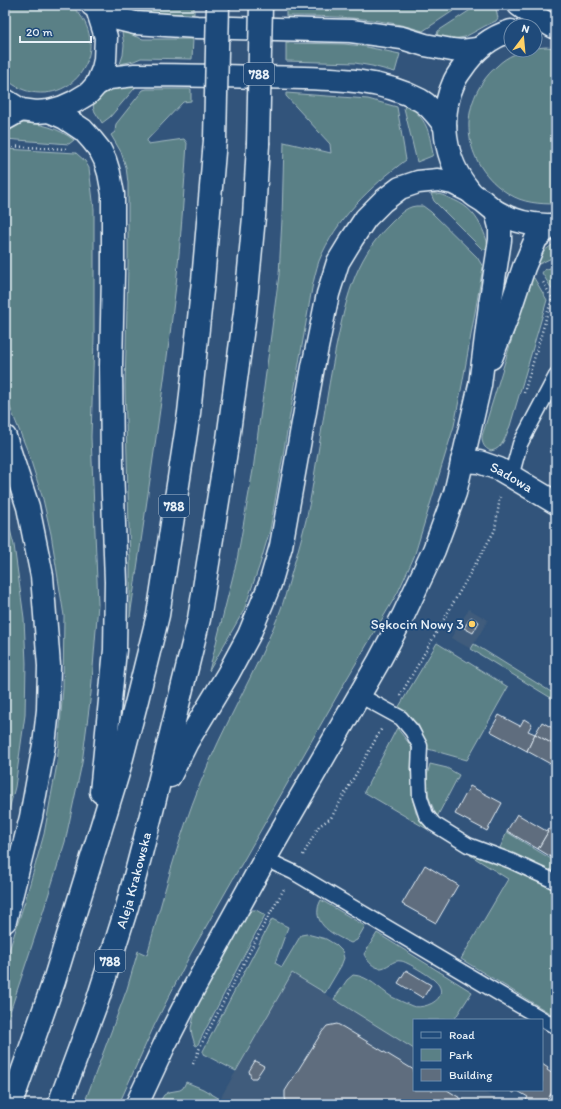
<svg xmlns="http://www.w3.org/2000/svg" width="561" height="1109" font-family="Itim,sans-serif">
<rect width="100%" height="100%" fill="#32547b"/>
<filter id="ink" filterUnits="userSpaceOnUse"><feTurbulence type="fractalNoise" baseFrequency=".025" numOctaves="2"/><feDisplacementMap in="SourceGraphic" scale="8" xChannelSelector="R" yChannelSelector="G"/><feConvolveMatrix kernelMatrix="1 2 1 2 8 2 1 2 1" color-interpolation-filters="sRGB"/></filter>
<g filter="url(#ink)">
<g fill="#3f5c7c">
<polygon points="469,609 488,620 471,649 451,638"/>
<polygon points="292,973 414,1049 414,1090 481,1090 504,1104 217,1104"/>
</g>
<g fill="#5a8086" stroke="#a1b8bf">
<path d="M11,5H70C112,37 83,102 31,92C22,90 12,85 5,78V11Z"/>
<path d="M124,5H194V14C174,13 141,15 124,5Z"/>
<path d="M286,5H462L423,31C379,17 332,16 286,16Z"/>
<polygon points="478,5 495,5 498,18 496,21 485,26 465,37 447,40 436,39 438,31"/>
<polygon points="122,32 131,33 134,36 143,39 193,39 192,59 141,58 134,61 120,64 123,55 124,45"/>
<polygon points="286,43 344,44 362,46 400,54 395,72 372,66 355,63 286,61"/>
<path d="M546,47L556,48V204C540,204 523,203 509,194C461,165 455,103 497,66C507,56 521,50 535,50V48Z"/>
<path d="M140,82L110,117L102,123C100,119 96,114 94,110C90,100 107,89 115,86C123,83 132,83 140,82Z"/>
<path d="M147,89H191V101L183,102L147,140L148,144L184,139L187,143C184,190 181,238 176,285C163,396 146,506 130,617V562L125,387L128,264V183L126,167L121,152L111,135L115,132L116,124L143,90Z"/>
<path d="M286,93L368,99L397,107L406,160C370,187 336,219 319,261C316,270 314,279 312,288L270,530L260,564L244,610L209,671L237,560L253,470L279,275L282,219L284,142L331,153L330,144L286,96Z"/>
<path d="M407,104C428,122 428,128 433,154L432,156L417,162L404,108Z"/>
<path d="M21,123C41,123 58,128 74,140L69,144L5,139V130L10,127Z"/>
<polygon points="5,149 76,153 85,161 89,168 94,209 94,338 91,437 98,604 91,693 82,763 65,842 43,912 5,1027 5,963 25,901 44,834 57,764 63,688 64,616 51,534 43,499 28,452 5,395"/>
<path d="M431,194C437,193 443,195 449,198C465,204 473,211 481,226C485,235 488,241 488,250L482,249L434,201Z"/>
<path d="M416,206H423L431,212L477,257L483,267L463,380L454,426L414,557L398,592L345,682L191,953L154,1026L119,1104H84L127,989L138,951L147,955C163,897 178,839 200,784C223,726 256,672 279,614C284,602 287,588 291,575C295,561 299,547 303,532C308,514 311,495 314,477C321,435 327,393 335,352C345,304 353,260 390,224C398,216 405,207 416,206Z"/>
<path d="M556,243V256L539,264L535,263C541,254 546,248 556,243Z"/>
<polygon points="556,266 556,285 553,291 542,273 544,270"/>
<path d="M531,277L534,278L547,300L510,426C506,435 503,449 491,451C484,448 482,444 482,436Z"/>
<polygon points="5,511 14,545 24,618 26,663 25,715 15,787 5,825"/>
<polygon points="437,643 508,687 467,760 428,749 418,724 397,710"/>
<polygon points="474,644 556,695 556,701 471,649"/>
<polygon points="397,728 412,747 413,801 416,813 427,829 364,792"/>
<polygon points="430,764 447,768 459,775 437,817 429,798 426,780"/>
<polygon points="507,832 556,862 556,874 499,850"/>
<polygon points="470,855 497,862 533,880 556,889 556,1017 461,959 508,879"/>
<path d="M321,900L365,926L357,940L351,943C338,937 315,927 318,909C318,906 320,902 321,900Z"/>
<polygon points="252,910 256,910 265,915 197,1046 195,1045 192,1035 191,1028 196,1008 245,917"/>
<polygon points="272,919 288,927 275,963 282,967 301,935 307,934 326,939 336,945 342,951 344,958 341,966 325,993 292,973 236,1071 203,1054 203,1051"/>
<path d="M377,933L472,992L454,1020H414V1049L334,999L347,980L353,975C369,976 379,989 392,997C398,1000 405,1003 412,1006C420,1009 437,1004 440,995C442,990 439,984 435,981C432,977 406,961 401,961C393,959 387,969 379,968C371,966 367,960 364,954Z"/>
<polygon points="186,1082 203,1089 220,1099 217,1104 158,1104 164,1095 169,1092 180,1090 183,1088"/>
</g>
<g fill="#5e6d7e" stroke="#e8f1f8">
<polygon points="471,617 479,622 473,633 464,628"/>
<polygon points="499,715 520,726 524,719 532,724 528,731 535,734 527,751 490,731"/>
<polygon points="542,722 556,730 556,746 535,734"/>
<polygon points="535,734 556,746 556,767 527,751"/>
<polygon points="470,786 502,803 487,831 455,814"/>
<polygon points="517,814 548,832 538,849 507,831"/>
<polygon points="548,829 556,834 556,860 538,849 548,832 547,831"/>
<polygon points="425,865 458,885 436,923 402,904"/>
<polygon points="406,970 431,985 423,998 398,983"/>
<polygon points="337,1024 343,1027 414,1070 414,1090 447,1090 470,1104 286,1104 285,1097 285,1091 322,1032 327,1026"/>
<polygon points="255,1061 264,1066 256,1078 251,1078 249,1071"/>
<polygon points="542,1064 548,1068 547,1070 556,1076 556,1085 545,1104 532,1104 526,1100 528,1097 516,1090 514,1093 512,1092 513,1090 542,1090"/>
</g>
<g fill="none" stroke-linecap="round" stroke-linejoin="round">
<g stroke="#e8f1f8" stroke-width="17">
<g id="service">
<polyline points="511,477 520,444 556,376"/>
<polyline points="359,695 401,718 412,731 420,746 419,768 420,797 426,815 434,824 468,845 511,861 556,882"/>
<polyline points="265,859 293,872 556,1027"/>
</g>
</g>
<g stroke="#e8f1f8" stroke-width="25">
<g id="minor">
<polyline points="5,119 21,110"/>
<polyline points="491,358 509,312 524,267 536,239 551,225"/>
<polyline points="5,437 28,507 42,576 49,666 48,710 44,745 31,817 5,921"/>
<path id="s1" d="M462,461L479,462L499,469L556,503"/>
<polyline points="137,1104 164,1046 189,997 265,859 379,661 403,616 434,550 455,493 480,385 490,305 500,240 500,227 496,212"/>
</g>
</g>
<g stroke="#e8f1f8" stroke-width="25">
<g id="secondary">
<polyline points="92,5 114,18 135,23 197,27 351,31 402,38 425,45 452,50 462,51 477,49"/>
<path d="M511,31C490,37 474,51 462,69C459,73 456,77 454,82C438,117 444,160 469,190C472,195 478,198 483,201C488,205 492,209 497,212C515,222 536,226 556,225"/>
<path d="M97,84L109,78L135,75C179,75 222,76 266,77C317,79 373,75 420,100C431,106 438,117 445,126"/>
<polyline points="5,100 21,110 36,112 49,111 63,107 74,102 89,93 97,84 103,69 105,60 106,37 97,9"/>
</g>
</g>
<g stroke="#e8f1f8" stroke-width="25">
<g id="primary">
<polyline points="519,5 533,15 554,27"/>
<polyline points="49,111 65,118 83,130 92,140 100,150 105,160 109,173 113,194 113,274 111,366 112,466 116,582 115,650 101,792"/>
<polyline points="170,776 187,742 228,674 249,635 270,584 281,546 313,367 328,294 338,262 352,239 366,218 383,201 400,188 418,182 438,180 453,183 469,191"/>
<polyline points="11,1104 54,981 118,773 137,700 158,615 189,413 203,281 215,140"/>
<path id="s2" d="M59,1104L98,999L127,907L151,815L199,619L228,439L245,312L254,217L258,144"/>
</g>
</g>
<g stroke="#e8f1f8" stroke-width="2.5" stroke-dasharray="1 3" stroke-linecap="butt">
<polyline points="5,146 68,149"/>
<polyline points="524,393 552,298 543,282"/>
<polyline points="400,696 495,530 500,497"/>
<polyline points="303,855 319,826 331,818 382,728"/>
<polyline points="193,1064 201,1045 262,928 284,889"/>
</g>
<use href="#service" stroke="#1f4a7a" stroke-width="14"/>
<use href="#minor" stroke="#1f4a7a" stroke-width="22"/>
<use href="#secondary" stroke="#1f4a7a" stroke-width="22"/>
<use href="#primary" stroke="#1f4a7a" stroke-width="22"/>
<g stroke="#e8f1f8" stroke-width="25" stroke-linecap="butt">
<g id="primary-bridge">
<polyline points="215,140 218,5"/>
<polyline points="258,144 261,5"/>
</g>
</g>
<use href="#primary-bridge" stroke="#1f4a7a" stroke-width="22"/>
</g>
</g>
<circle fill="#ffd166" stroke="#1f4a7a" stroke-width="1.5" cx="472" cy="624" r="4"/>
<g text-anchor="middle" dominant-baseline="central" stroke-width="3.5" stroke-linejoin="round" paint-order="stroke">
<g fill="#1f4a7a" stroke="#acbfd2" stroke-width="1">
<rect x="244" y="63" width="30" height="22" rx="3"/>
<rect x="159" y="495" width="30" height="22" rx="3"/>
<rect x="95" y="950" width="30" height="22" rx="3"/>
</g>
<g font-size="13" font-weight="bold" fill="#e8f1f8">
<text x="259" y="74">788</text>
<text x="174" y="506">788</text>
<text x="110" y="961">788</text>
</g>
<g font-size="14" fill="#e8f1f8" stroke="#1f4a7a">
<text stroke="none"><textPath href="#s1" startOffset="53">Sadowa</textPath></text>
<text stroke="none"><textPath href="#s2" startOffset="236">Aleja Krakowska</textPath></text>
</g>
<g font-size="14" fill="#e8f1f8" stroke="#1f4a7a" text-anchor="end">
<text x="464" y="624">Sękocin Nowy 3</text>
</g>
</g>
<rect width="561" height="1109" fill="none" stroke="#1f4a7a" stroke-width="20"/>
<rect x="10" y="10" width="541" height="1089" fill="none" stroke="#e8f1f8" stroke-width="1.5" filter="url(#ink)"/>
<rect x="413" y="1019" width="130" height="72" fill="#1f4a7a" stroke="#6f8dac"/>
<rect x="421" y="1032" width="20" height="6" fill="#1f4a7a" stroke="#6f8dac"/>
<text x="449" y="1039" font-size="12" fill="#e8f1f8">Road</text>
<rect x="421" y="1049" width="20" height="12" fill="#5a8086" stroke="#6f8dac"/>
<text x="449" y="1059" font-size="12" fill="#e8f1f8">Park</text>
<rect x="421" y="1069" width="20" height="12" fill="#5e6d7e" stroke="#6f8dac"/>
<text x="449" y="1079" font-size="12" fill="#e8f1f8">Building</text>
<g transform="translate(523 38) rotate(16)"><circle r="19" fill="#1f4a7a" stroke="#6f8dac"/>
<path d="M0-3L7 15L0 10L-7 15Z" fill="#ffd166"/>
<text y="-6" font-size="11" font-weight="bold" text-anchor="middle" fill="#e8f1f8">N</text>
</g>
<path d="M20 36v6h71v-6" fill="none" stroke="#e8f1f8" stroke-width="2"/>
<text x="26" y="36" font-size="12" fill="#e8f1f8" stroke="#1f4a7a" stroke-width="3" paint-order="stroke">20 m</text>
</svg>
